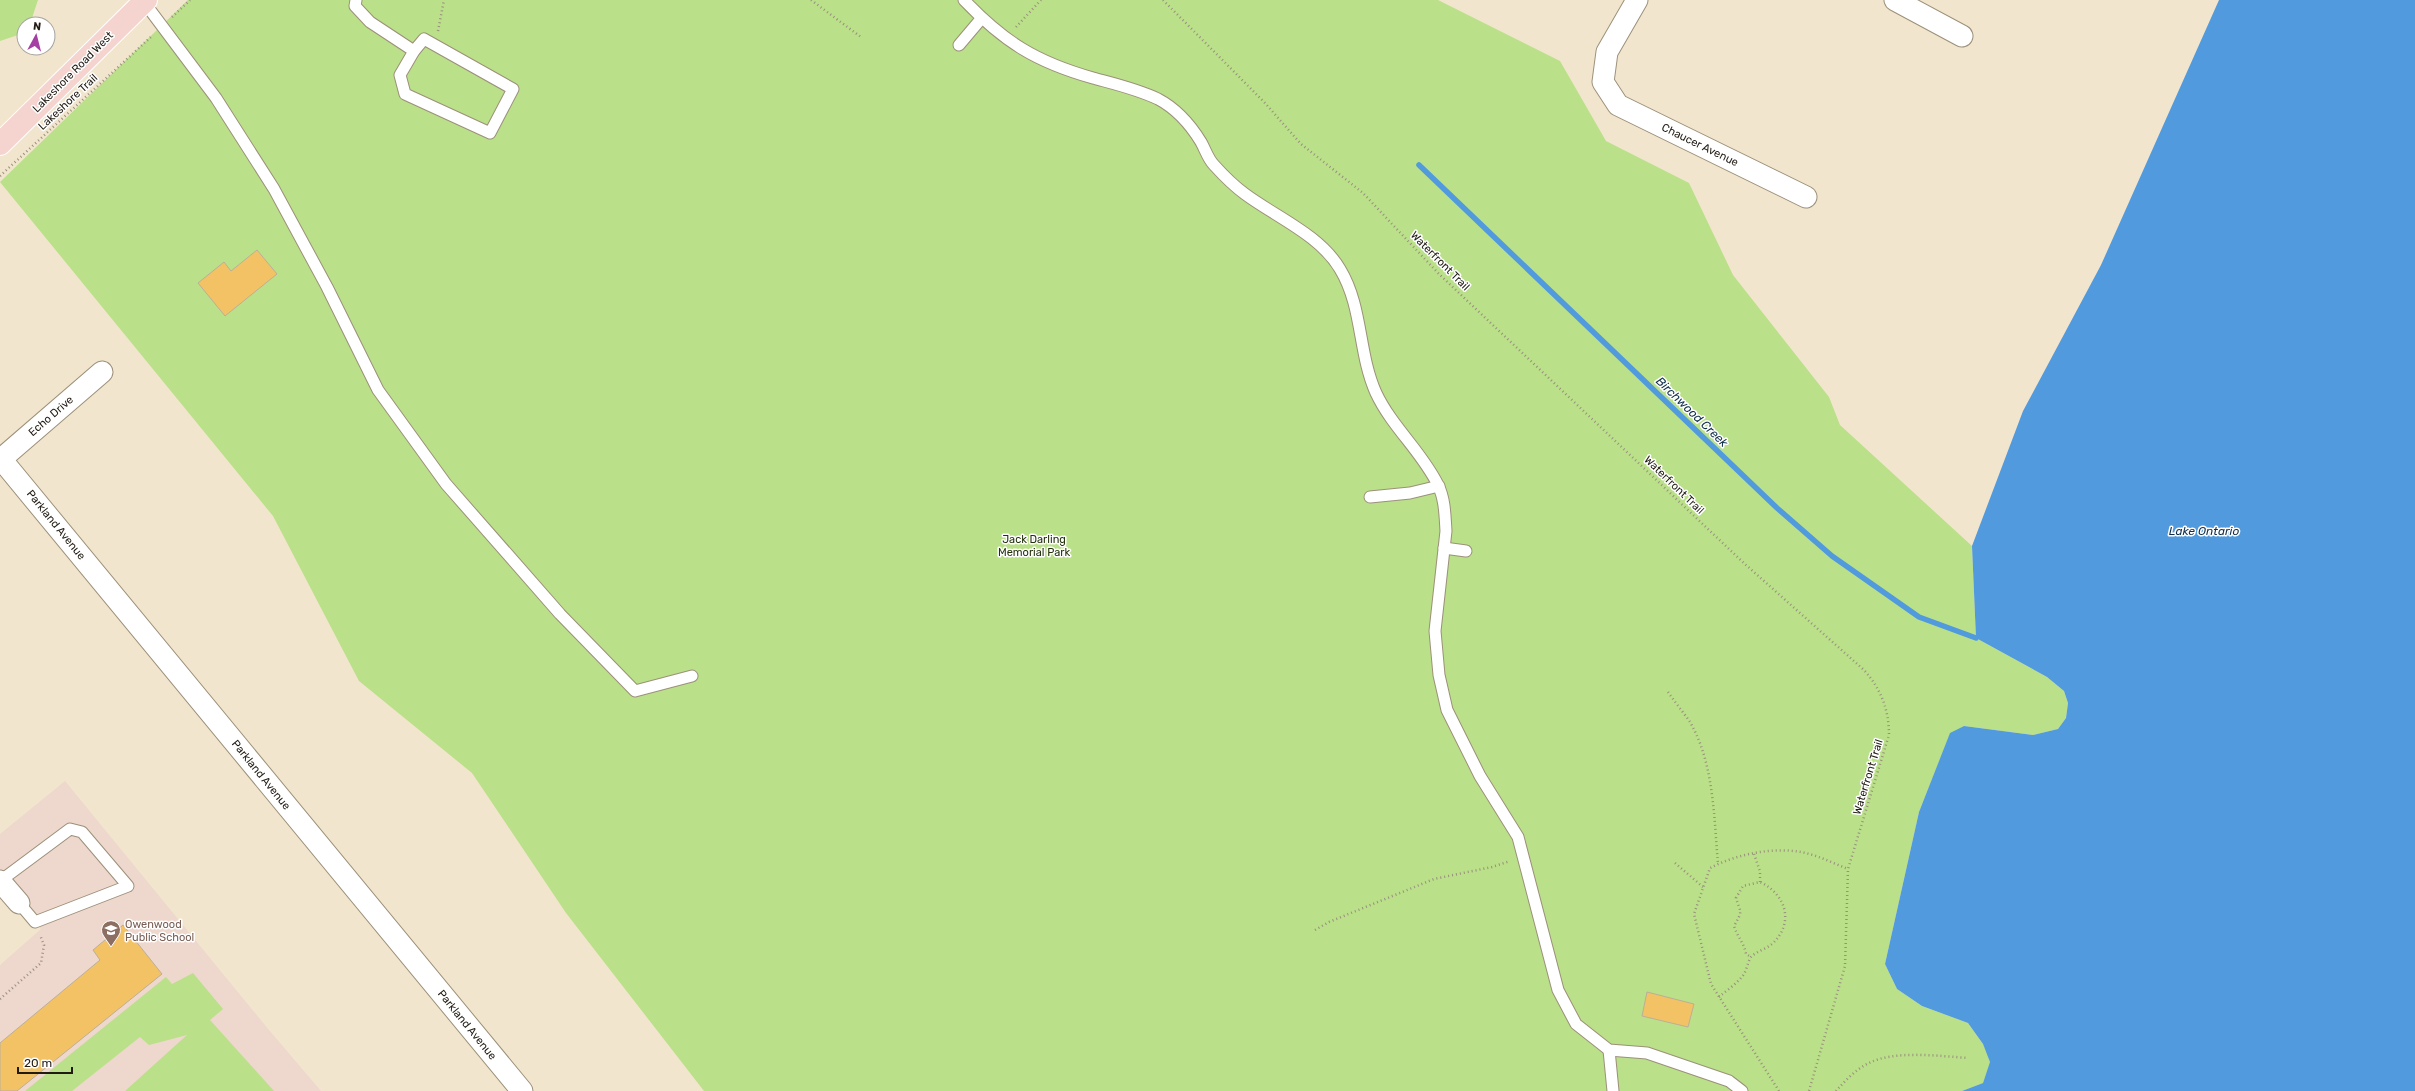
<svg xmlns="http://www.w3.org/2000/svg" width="2415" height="1091" font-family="Rubik,sans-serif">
<rect width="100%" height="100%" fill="#f2e5cd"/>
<polygon fill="#eed7cc" points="65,781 269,1030 321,1091 0,1091 0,965 41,929 0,876 0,834"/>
<g fill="#bae089">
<polygon points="0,0 38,0 30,24 24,24 24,33 0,41"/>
<polygon points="188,0 1438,0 1560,61 1606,141 1689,183 1733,275 1829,397 1840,425 1972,546 1976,638 2047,677 2064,691 2068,703 2066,718 2058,729 2033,735 1964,726 1950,734 1919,812 1885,964 1897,989 1922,1006 1968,1023 1983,1044 1991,1062 1983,1083 1962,1091 704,1091 566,913 472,773 359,681 273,516 0,182"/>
<polygon points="193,973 223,1009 210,1020 274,1091 125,1091 187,1035 149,1045 140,1037 72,1091 25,1091 166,977 172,984"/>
</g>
<polygon fill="#519add" points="2219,0 2415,0 2415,1091 1962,1091 1983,1083 1990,1062 1983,1044 1968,1023 1922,1006 1897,989 1885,964 1919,812 1950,733 1964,726 2033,735 2058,729 2066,718 2068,703 2064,691 2047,677 1976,638 1972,546 2023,411 2101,265"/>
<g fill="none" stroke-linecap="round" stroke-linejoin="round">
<polyline stroke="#519add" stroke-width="5.5" points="1419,165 1777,508 1832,556 1919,617 1976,638"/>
</g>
<g fill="#f2c265" stroke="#bcaf99">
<polygon points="257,250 277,274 225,316 198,283 224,262 231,271"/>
<polygon points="123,925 162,974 17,1091 0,1091 0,1043 100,960 93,950"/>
<polygon points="1647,992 1694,1004 1688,1027 1642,1016"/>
</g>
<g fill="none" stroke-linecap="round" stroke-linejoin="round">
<g stroke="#9c907a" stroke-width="13">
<g id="service">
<polyline points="356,0 355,6 370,22 414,51"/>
<path d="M964,0C1004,42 1036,62 1093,78C1115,84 1137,89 1158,99C1177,109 1190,124 1201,142C1205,149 1208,159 1214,165C1223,175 1234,186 1245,194C1276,217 1320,235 1340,269C1363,307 1358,353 1376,393C1392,427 1422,452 1438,485C1445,499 1445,516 1446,531L1435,631L1439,675L1447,710L1480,776L1518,837L1558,990L1576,1024L1609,1050L1647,1053L1729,1081L1742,1091"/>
<polyline points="144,2 216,98 274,189 327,287 378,390 446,484 560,614 635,691 692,676"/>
<polygon points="424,39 513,89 490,133 405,94 400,75 414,51"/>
<polyline points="959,45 981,19"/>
<polyline points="1370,497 1410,493 1439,486"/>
<polyline points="1444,548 1466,551"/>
<polyline points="0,881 70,829 82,832 128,886 35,922 19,903"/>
<polyline points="1609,1050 1613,1091"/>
</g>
</g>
<g stroke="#9c907a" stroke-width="23">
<g id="minor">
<polyline points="1637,0 1607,52 1603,82 1618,105 1806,197"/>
<polyline points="1895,0 1962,36"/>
<polyline points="1,459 522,1091"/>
<polyline points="0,460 102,372"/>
<polyline points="0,881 19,903"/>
</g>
</g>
<g stroke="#fff" stroke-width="24">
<polyline id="primary" points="0,144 146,0"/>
</g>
<g stroke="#998f7e" stroke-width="2.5" stroke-dasharray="1 3" stroke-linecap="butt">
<polyline points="811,0 861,37"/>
<path d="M1163,0L1265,103L1301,144L1363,193L1439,274L1746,565L1864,670C1881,689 1889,710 1889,735L1848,869L1845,966L1809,1091"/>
<polyline points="172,17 190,0"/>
<polyline points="1016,27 1041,0"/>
<polyline points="438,31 444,0"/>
<polyline points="0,176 153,35"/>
<path d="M1668,692C1675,702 1683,712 1690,722C1714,763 1714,818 1718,864"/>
<polyline points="1754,854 1760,871 1760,882"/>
<polyline points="1675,863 1703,887"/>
<polyline points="1315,930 1329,922 1434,879 1492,867 1510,861"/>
<path d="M1719,997C1727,990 1738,983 1744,974C1747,969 1748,961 1751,957C1757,951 1766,949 1772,944C1795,923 1786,894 1760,882L1743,886L1736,898C1741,914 1743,910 1734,926C1737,936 1744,943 1746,954L1751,957"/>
<polyline points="0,999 41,963 44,945 40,935"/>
<path d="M1779,1091L1711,984L1694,914L1710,868C1737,854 1772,847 1801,852C1817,855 1833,863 1848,869"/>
<path d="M1836,1091C1845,1081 1856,1069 1869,1063C1895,1050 1939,1056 1968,1058"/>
</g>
<use href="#service" stroke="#fff" stroke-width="11"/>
<use href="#minor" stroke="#fff" stroke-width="21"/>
<use href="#primary" stroke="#f5d4d0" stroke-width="22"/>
</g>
<defs>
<g id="school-pin" transform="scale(1)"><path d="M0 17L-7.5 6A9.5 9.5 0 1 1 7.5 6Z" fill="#8d6e63" stroke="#fff"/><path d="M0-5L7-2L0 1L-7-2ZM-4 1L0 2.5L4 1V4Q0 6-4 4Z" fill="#fff"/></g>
</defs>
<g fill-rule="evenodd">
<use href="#school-pin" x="111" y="930"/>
</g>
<g text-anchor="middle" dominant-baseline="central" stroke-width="3" stroke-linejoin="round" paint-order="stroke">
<g font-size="11" fill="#201b13" stroke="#fff">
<text transform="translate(73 72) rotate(-45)">Lakeshore Road West</text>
<text transform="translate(68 102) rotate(-43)">Lakeshore Trail</text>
<text transform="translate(1700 145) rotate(26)">Chaucer Avenue</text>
<text transform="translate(1440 261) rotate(45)">Waterfront Trail</text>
<text transform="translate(51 416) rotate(-41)">Echo Drive</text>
<text transform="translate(1674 485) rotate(44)">Waterfront Trail</text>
<text transform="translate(56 525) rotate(51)">Parkland Avenue</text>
<text transform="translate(261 775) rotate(51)">Parkland Avenue</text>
<text transform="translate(1868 777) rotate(-73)">Waterfront Trail</text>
<text transform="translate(467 1025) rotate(51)">Parkland Avenue</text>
</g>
<g font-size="11" fill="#23310c" stroke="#fff">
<text x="1034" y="539">Jack Darling<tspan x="1034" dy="13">Memorial Park</tspan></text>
</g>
<g font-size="11" fill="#785e54" stroke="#fff" text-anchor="start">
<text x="125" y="924">Owenwood<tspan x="125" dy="13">Public School</tspan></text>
</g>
<g font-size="12" font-style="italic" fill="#0f2d49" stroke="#fff">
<text transform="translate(1692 412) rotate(44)">Birchwood Creek</text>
<text x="2204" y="531">Lake Ontario</text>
</g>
</g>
<g transform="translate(36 36) rotate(7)"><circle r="19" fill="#ffffff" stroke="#a6a4a1"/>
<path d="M0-3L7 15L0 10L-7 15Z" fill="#a53fa4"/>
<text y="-6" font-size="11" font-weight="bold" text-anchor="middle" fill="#201b13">N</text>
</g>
<path d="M18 1067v6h54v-6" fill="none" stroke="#201b13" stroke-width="2"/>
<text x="24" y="1067" font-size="12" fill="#201b13" stroke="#ffffff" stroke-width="3" paint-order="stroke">20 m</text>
</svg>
